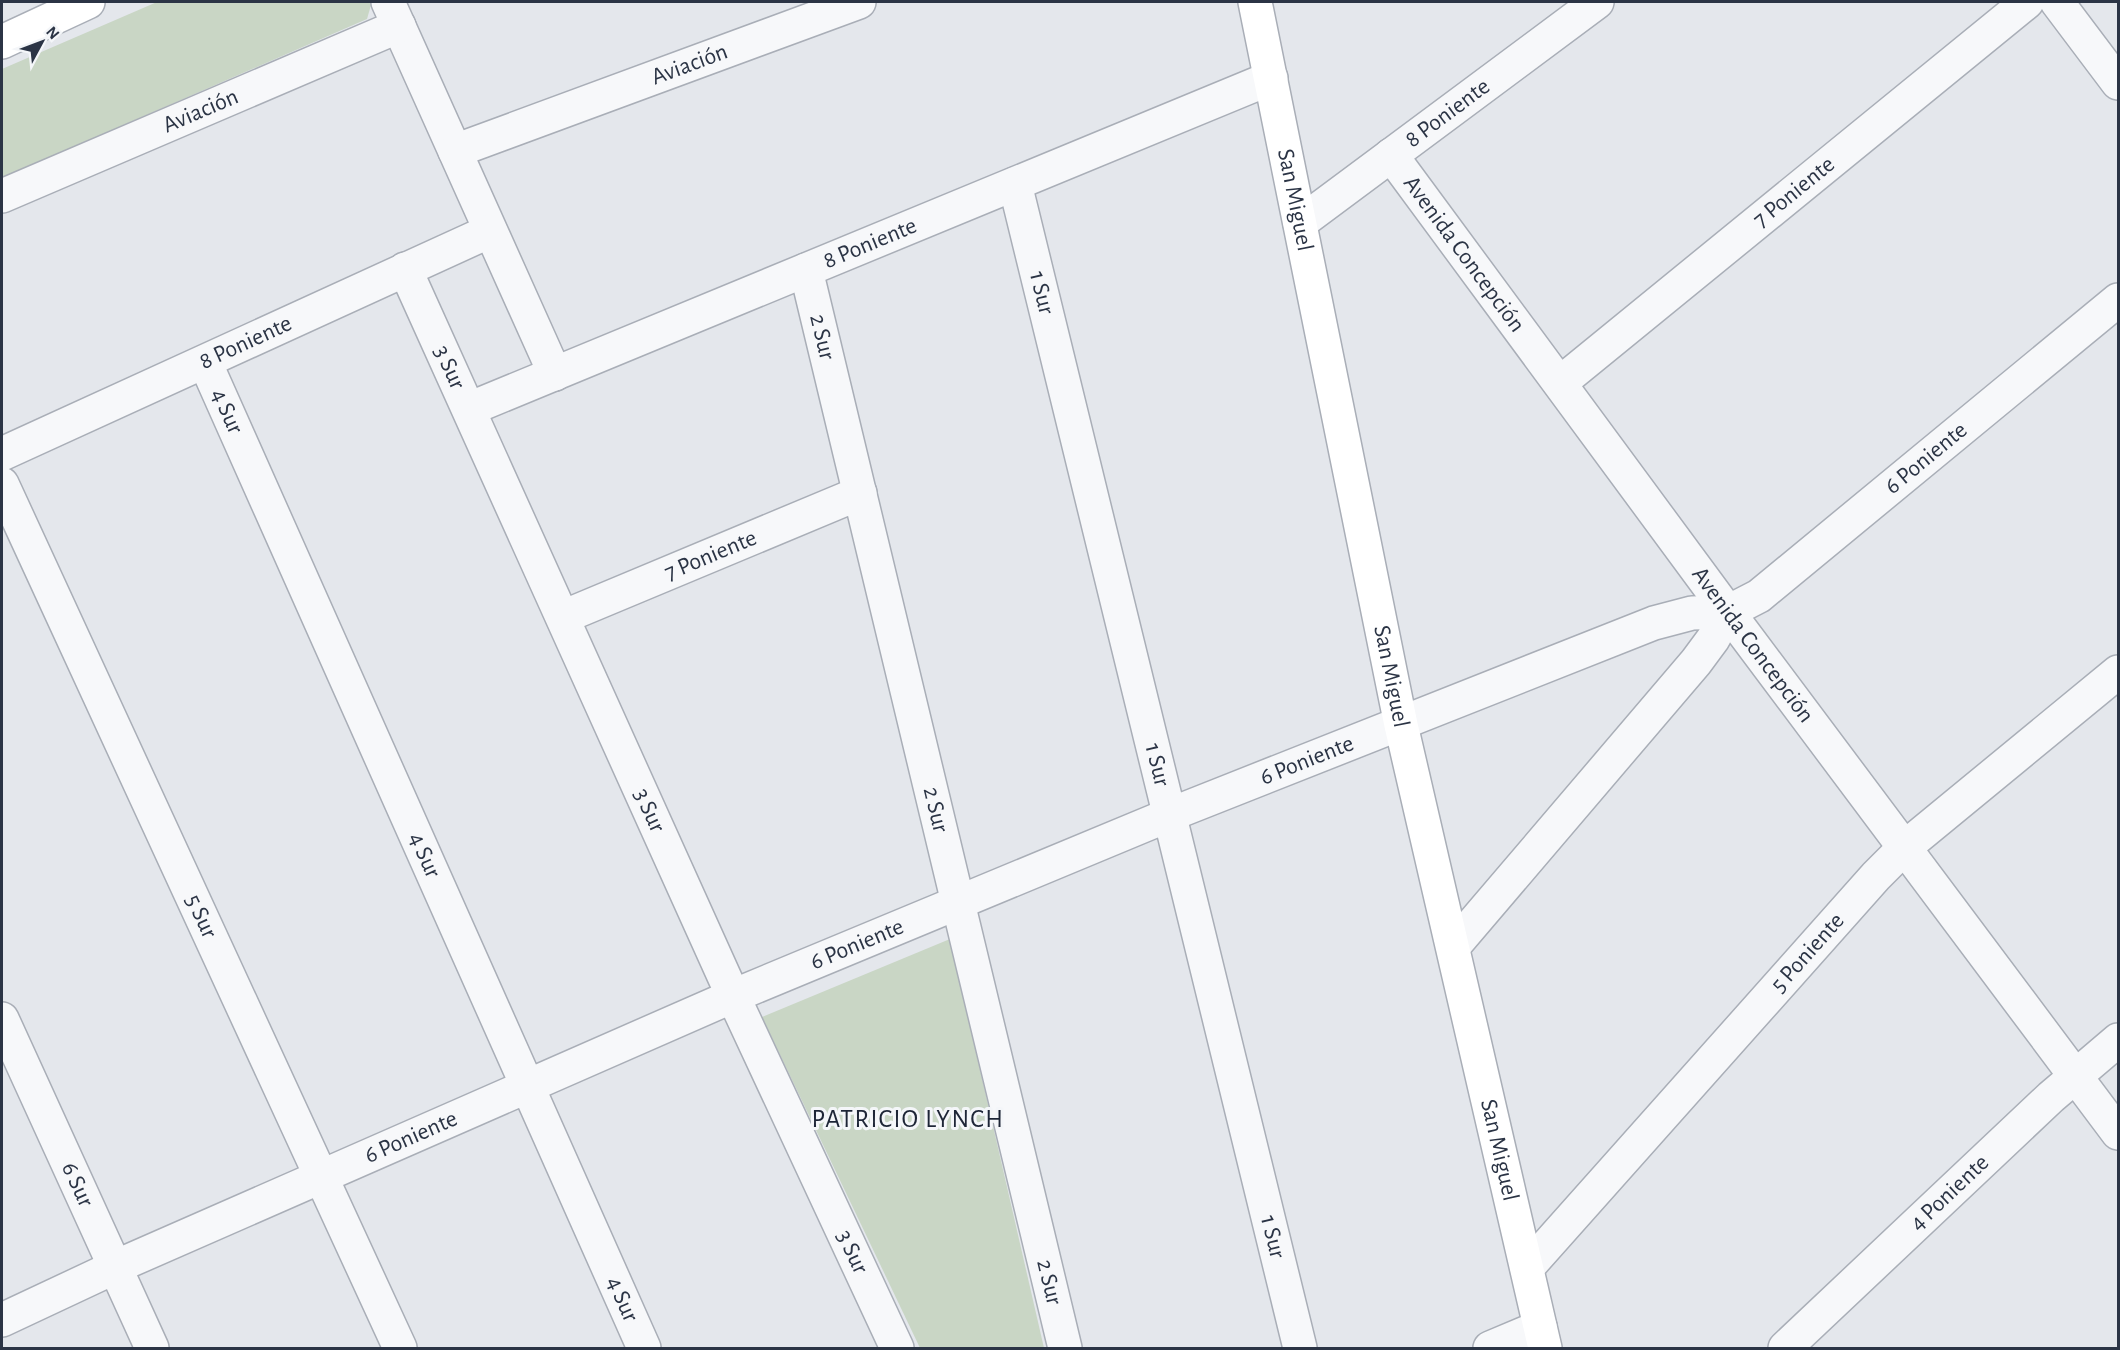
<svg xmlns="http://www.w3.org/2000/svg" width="2120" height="1350" font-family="'Alegreya Sans',sans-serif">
<rect width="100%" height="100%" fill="#e4e7ec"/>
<g fill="#c9d6c5">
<polygon points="157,2 369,2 371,5 367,19 2,178 2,69"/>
<polygon points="950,939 1044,1348 920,1348 762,1017"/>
</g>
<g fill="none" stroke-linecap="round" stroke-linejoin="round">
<g stroke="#a9aeb7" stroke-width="36">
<g id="street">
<polyline points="388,2 555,374"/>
<polyline points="2057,2 2118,83"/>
<path id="s1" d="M455,151L859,2"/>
<path id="s2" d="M1391,155L1728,612L2118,1133"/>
<path id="s3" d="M1015,184L1300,1348"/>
<path id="s4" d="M2,196L399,26"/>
<path id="s5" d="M1300,223L1597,2"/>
<path id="s6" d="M405,269L733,996L897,1348"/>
<path id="s7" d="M806,270L1065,1348"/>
<path id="s8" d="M205,362L644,1348"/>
<path id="s9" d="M1560,383L2027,2"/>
<path id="s10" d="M469,409L1271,78"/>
<path id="s11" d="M2,454L490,231"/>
<path id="s12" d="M2,484L400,1348"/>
<path id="s13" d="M563,617L860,493"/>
<polyline points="1453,947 1696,662 1713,639 1728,612"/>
<path id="s14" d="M2,1019L152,1348"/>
<path id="s15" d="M1527,1268L1876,876L1904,848L2118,672"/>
<path id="s16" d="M2,1320L115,1267L733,996L1169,815L1654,623L1692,613L1728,612L1759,596L2118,300"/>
<polyline points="1490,1348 1540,1327"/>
<path id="s17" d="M1785,1348L2051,1097L2118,1040"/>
</g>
</g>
<g stroke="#a9aeb7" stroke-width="36">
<g id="secondary">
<path id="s18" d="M1255,2L1401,725L1545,1348"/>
<polyline points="2,42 88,2"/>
</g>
</g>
<use href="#street" stroke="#f7f8fa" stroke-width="33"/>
<use href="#secondary" stroke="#fff" stroke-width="33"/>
</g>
<g text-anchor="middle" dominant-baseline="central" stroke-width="6" stroke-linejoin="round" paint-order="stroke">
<g font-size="24" fill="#2b3445" stroke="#f4f6f9">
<text stroke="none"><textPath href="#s1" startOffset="250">Aviación</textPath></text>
<text stroke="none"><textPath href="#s4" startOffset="216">Aviación</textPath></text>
<text stroke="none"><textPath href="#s5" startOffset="184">8 Poniente</textPath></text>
<text stroke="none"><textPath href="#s9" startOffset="302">7 Poniente</textPath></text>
<text stroke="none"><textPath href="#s18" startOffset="202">San Miguel</textPath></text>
<text stroke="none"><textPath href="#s10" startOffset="434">8 Poniente</textPath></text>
<text stroke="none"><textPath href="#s2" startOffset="123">Avenida Concepción</textPath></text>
<text stroke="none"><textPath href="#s3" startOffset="112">1 Sur</textPath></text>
<text stroke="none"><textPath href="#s7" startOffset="69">2 Sur</textPath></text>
<text stroke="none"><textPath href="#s11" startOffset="268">8 Poniente</textPath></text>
<text stroke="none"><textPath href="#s6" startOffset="108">3 Sur</textPath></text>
<text stroke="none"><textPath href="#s8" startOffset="54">4 Sur</textPath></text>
<text stroke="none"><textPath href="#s16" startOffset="2120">6 Poniente</textPath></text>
<text stroke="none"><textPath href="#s13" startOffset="160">7 Poniente</textPath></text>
<text stroke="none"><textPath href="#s2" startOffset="609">Avenida Concepción</textPath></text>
<text stroke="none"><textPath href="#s18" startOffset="688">San Miguel</textPath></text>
<text stroke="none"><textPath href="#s16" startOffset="1420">6 Poniente</textPath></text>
<text stroke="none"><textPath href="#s3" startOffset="598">1 Sur</textPath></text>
<text stroke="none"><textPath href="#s7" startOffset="555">2 Sur</textPath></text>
<text stroke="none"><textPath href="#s6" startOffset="594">3 Sur</textPath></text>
<text stroke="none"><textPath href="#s8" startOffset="540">4 Sur</textPath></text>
<text stroke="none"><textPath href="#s12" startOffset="476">5 Sur</textPath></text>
<text stroke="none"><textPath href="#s16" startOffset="934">6 Poniente</textPath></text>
<text stroke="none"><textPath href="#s15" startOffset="422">5 Poniente</textPath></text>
<text stroke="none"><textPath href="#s16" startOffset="448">6 Poniente</textPath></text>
<text stroke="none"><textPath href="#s18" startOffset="1174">San Miguel</textPath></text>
<text stroke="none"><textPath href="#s14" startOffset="182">6 Sur</textPath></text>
<text stroke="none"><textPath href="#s17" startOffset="226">4 Poniente</textPath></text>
<text stroke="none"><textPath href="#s3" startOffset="1084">1 Sur</textPath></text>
<text stroke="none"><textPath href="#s6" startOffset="1080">3 Sur</textPath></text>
<text stroke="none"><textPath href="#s7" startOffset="1041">2 Sur</textPath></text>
<text stroke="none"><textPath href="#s8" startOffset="1026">4 Sur</textPath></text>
</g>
<g font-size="26" letter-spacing="1.5" fill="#1d2536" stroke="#f4f6f9">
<text x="908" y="1119">PATRICIO LYNCH</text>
</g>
</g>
<rect width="2120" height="1350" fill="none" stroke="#2b3445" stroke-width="6"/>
<g transform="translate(42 42) rotate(49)" stroke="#f4f6f9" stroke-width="4.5" paint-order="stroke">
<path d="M0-4.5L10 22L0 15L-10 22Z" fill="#2b3445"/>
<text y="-9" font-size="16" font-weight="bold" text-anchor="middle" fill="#2b3445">N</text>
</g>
</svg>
